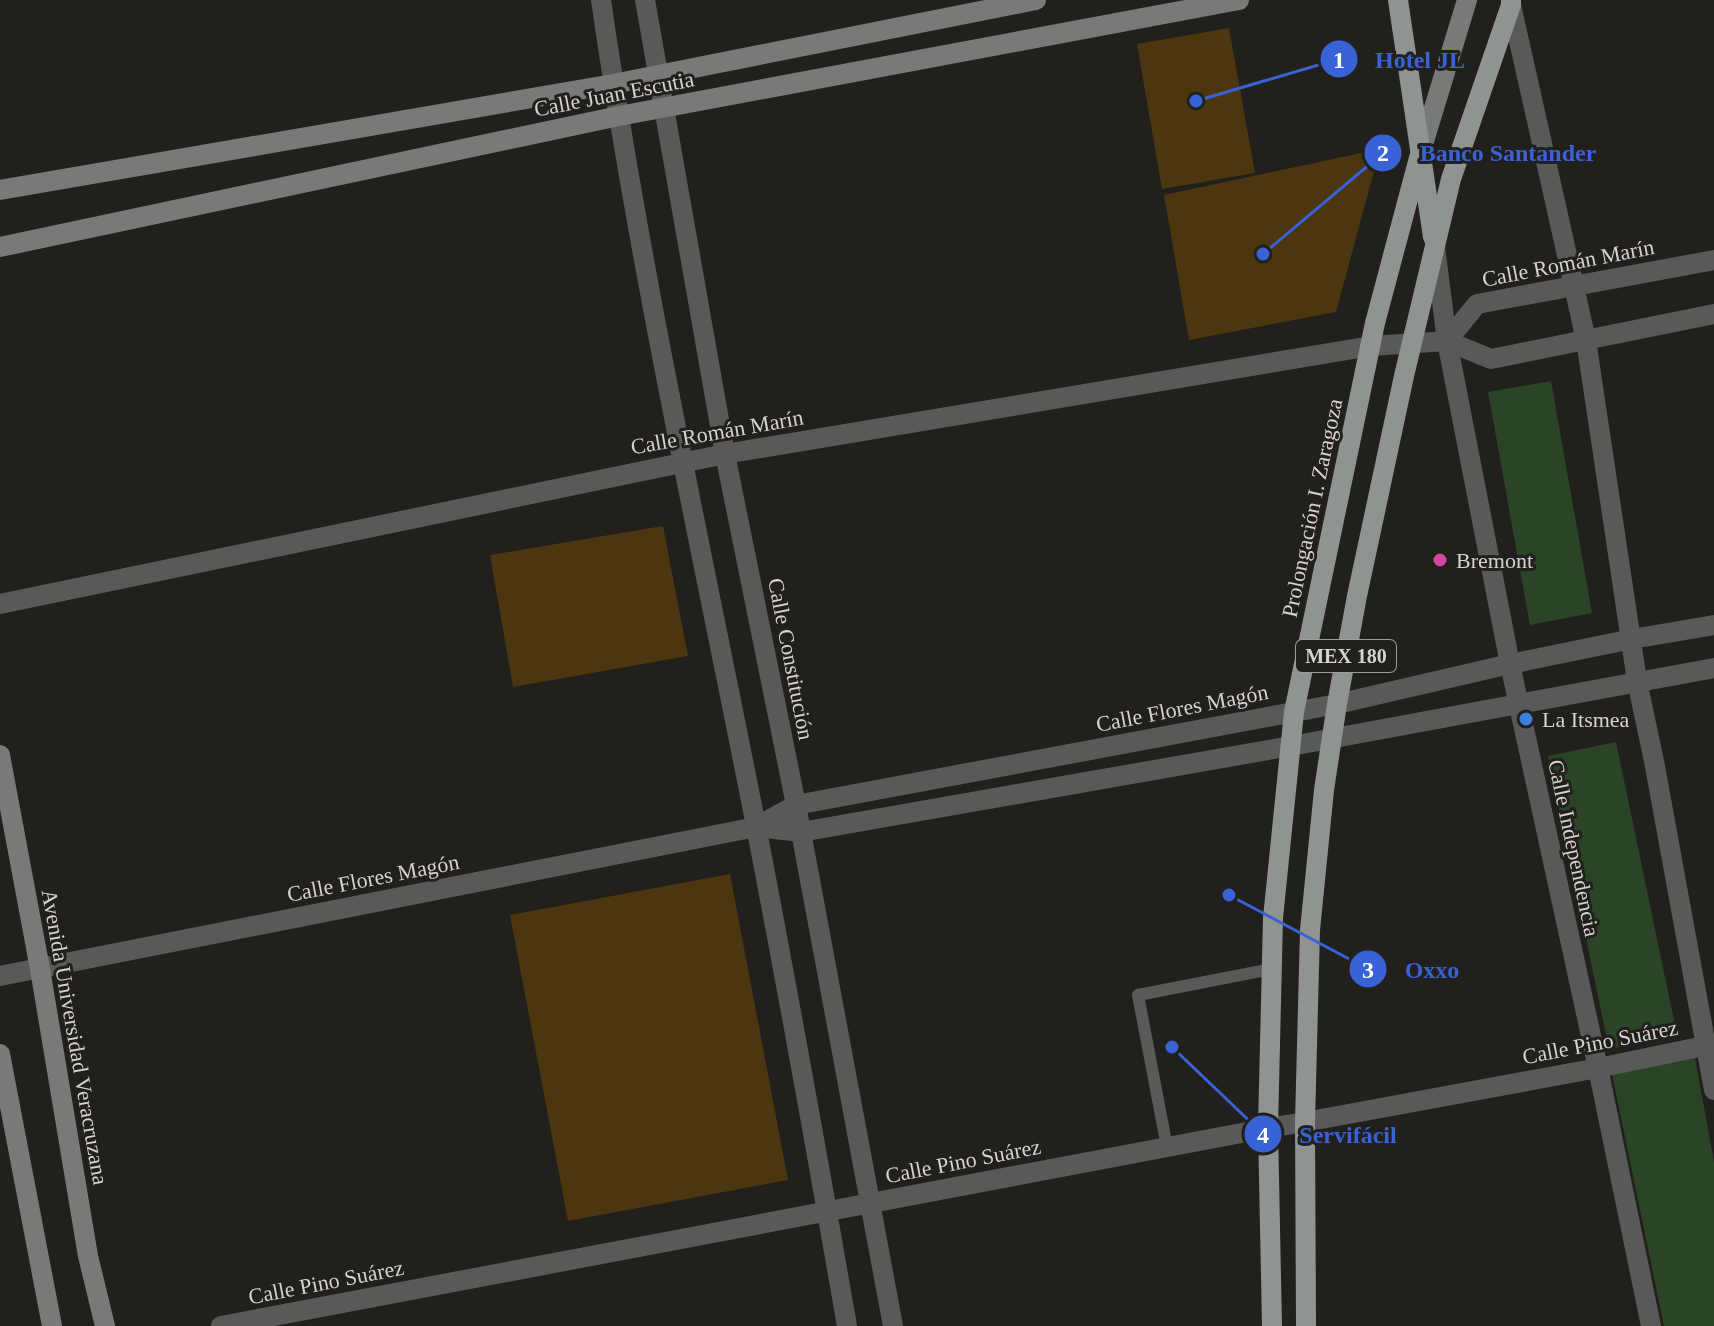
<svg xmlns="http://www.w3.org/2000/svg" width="1714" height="1326" font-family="Georgia,serif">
<rect width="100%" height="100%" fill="#22201d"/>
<g fill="#2b4428">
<polygon points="1551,381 1592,613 1530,625 1488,392"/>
<polygon points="1616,742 1677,1035 1609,1049 1548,756"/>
<polygon points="1695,1058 1714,1162 1714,1326 1664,1326 1612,1074"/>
</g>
<g fill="#4b360f">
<polygon points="1229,28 1255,173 1162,189 1137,44"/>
<polygon points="1380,149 1336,312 1189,340 1164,195"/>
<polygon points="663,526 688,656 513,687 490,555"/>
<polygon points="730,874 788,1180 568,1221 510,915"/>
</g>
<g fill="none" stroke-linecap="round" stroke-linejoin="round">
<polyline stroke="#585958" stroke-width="12" points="1167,1147 1138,995 1272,969"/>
<g stroke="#585958" stroke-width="20">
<path d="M601,0C641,277 702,551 756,826C788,992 818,1159 847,1326"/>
<polyline points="645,0 725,454 796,805 893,1326"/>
<polyline points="1511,5 1586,340 1637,681 1654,761 1714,1090"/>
<polyline points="1435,247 1447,341 1510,664 1598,1068 1651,1326"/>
<polyline points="1447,341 1477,304 1714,260"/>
<polyline points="0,604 725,454 1371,346 1447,341 1491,359 1714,314"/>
<polyline points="756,827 801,832 1291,746 1714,668"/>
<polyline points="0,976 756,827 796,805 1337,704 1510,664 1632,639 1714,625"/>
<polyline points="221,1326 1268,1128 1305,1122 1598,1068 1714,1044"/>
</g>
<g stroke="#777a78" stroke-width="20">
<polyline points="1420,154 1467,0"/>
<polyline points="0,190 613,84 1036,0"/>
<polyline points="0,247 619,116 1239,0"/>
<polyline points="0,755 40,969 88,1256 105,1326"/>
<polyline points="0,1054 52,1326"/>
</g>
<g stroke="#8f9391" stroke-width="20">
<polyline points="1398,0 1433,237"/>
<polyline points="1272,1326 1268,1128 1273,918 1294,712 1375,323 1420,154"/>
<polyline points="1306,1326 1305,1122 1310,930 1324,790 1337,704 1357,596 1404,376 1451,179 1511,5 1511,0"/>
</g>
</g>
<circle fill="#d1479c" stroke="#22201d" stroke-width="3" cx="1440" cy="560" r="8"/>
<circle fill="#3f7fe0" stroke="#22201d" stroke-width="3" cx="1526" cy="719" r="8"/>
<g text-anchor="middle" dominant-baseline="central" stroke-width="6" stroke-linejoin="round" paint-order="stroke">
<rect fill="#22201d" stroke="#9f9d9b" stroke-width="2" x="1296" y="640" width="100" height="32" rx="6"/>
<g font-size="20" font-weight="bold" fill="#d5d3d1">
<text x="1346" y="656">MEX 180</text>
</g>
<g font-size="22" fill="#d5d3d1" stroke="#22201d">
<text transform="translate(614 94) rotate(-11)">Calle Juan Escutia</text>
<text transform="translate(1568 263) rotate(-11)">Calle Román Marín</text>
<text transform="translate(717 432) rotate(-10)">Calle Román Marín</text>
<text transform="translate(1312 508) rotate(-78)">Prolongación I. Zaragoza</text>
<text transform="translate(791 659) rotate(79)">Calle Constitución</text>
<text transform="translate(1182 708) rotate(-11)">Calle Flores Magón</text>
<text transform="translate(1574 848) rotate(78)">Calle Independencia</text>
<text transform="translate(373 878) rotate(-11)">Calle Flores Magón</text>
<text transform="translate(75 1037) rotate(80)">Avenida Universidad Veracruzana</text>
<text transform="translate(1600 1042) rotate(-11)">Calle Pino Suárez</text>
<text transform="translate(963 1161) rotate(-11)">Calle Pino Suárez</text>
<text transform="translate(326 1282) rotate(-11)">Calle Pino Suárez</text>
</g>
<g font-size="22" fill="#d5d3d1" stroke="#22201d" text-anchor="start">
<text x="1456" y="560">Bremont</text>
<text x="1542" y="719">La Itsmea</text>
</g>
</g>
<path fill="none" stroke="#3962d7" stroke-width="3" d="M1196 101L1339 59M1263 254L1383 153M1229 895L1368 969M1172 1047L1263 1134"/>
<g fill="#3962d7" stroke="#22201d" stroke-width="3">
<circle cx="1196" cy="101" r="8"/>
<circle cx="1263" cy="254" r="8"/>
<circle cx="1229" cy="895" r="8"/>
<circle cx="1172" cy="1047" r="8"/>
<circle cx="1339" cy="59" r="20"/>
<circle cx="1383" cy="153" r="20"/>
<circle cx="1368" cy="969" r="20"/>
<circle cx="1263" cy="1134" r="20"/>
</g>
<g font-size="24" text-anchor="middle" font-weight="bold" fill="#fff">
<text x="1339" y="68">1</text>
<text x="1383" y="161">2</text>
<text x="1368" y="978">3</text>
<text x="1263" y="1143">4</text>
</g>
<g font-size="24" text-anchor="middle" font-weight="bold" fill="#3962d7" stroke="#22201d" stroke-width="6" stroke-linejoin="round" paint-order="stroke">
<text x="1420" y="68">Hotel JL</text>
<text x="1508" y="161">Banco Santander</text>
<text x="1432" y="978">Oxxo</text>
<text x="1348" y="1143">Servifácil</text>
</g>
</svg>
